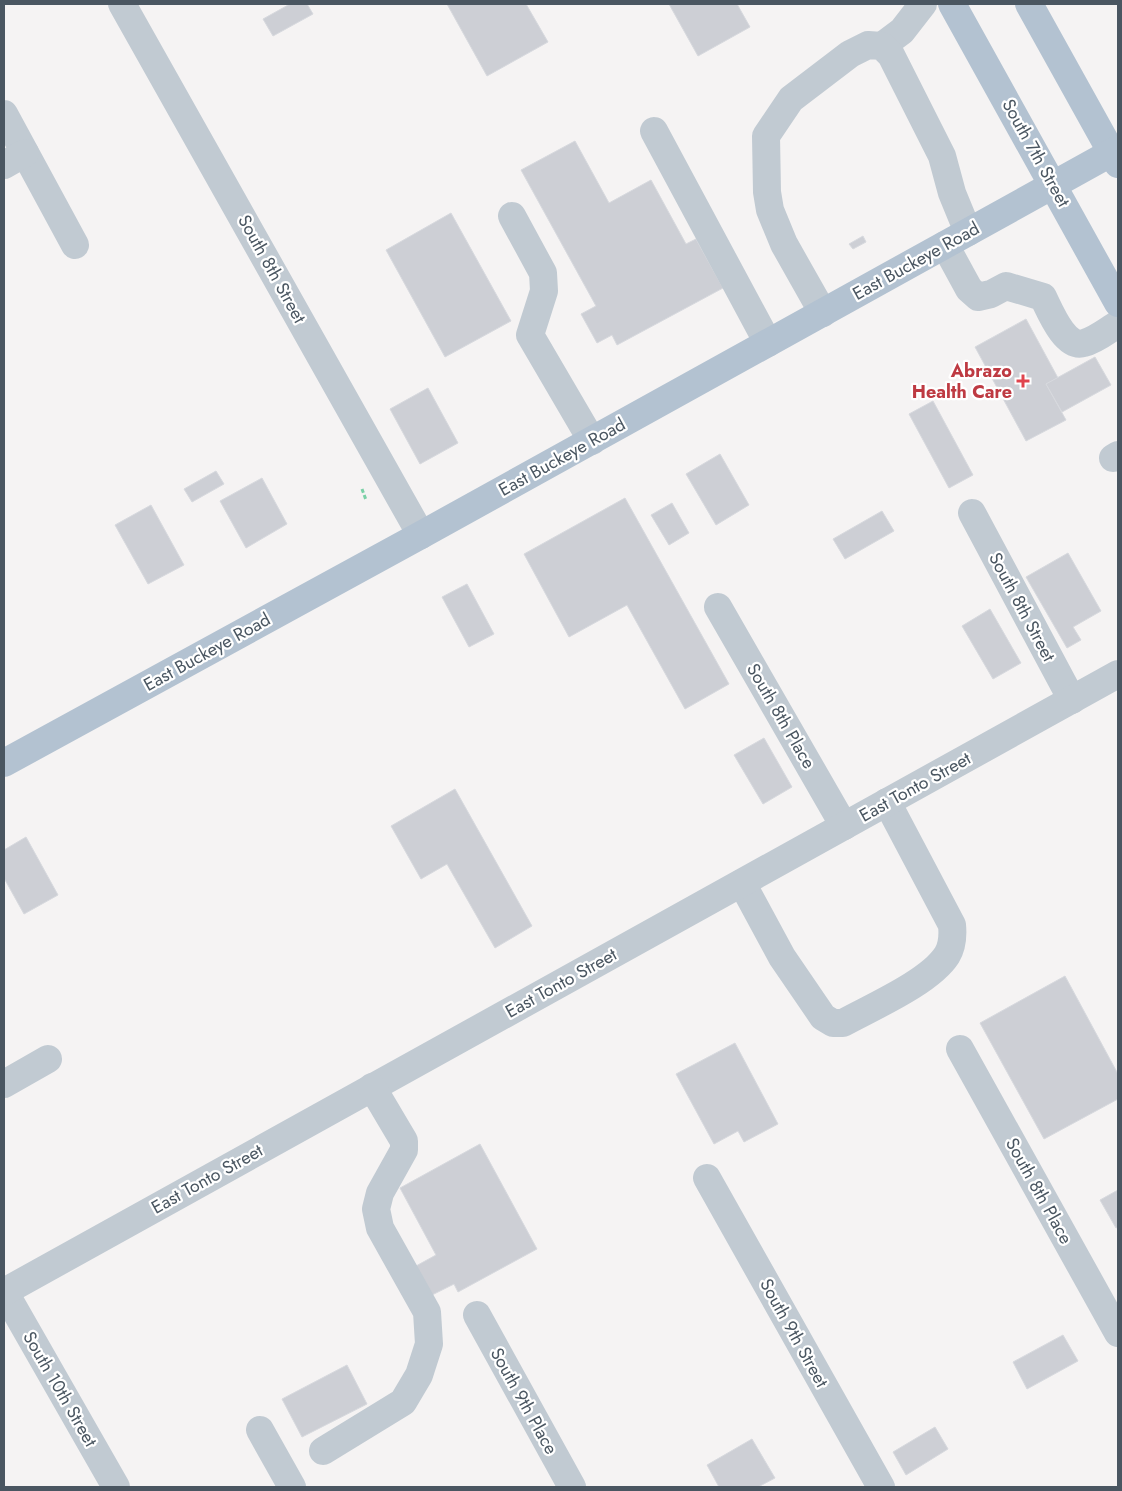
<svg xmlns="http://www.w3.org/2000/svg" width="1122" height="1491" font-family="Jost,sans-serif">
<rect width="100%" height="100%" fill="#f5f3f3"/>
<g fill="#cdcfd5" stroke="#d7d9de">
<polygon points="290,4 307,4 313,14 273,36 263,19"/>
<polygon points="447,4 526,4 548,42 487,76"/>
<polygon points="669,4 737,4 750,27 698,56"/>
<polygon points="575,141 609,203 651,180 686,244 696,239 723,288 617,345 612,335 597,343 581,314 596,306 521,170"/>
<polygon points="451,213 511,321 445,357 386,250"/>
<polygon points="863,236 866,242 853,249 849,244"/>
<polygon points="1026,319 1058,378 1046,384 1066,420 1026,441 975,347"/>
<polygon points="1095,357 1111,385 1062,412 1046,384"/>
<polygon points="428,388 458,443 420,464 390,409"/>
<polygon points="933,401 973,475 949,488 909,414"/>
<polygon points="720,454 749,505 716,525 686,474"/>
<polygon points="216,471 224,484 192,502 184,489"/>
<polygon points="262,478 287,524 246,548 220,501"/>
<polygon points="625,498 729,684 685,709 627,605 569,637 524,554"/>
<polygon points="672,503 689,533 669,545 651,515"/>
<polygon points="151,505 184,565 148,584 115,525"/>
<polygon points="882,511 894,531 845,559 833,539"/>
<polygon points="1068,553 1101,611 1073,627 1081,640 1067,648 1026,577"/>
<polygon points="467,584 494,634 469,647 442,597"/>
<polygon points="990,609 1021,663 993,679 962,626"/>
<polygon points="764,738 792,787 763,804 734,755"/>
<polygon points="455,789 532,926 495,948 447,864 421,879 391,826"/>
<polygon points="26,837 58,895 24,914 4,878 4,850"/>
<polygon points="1065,976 1118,1074 1118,1099 1044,1139 980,1023"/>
<polygon points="735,1043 778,1124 744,1142 738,1131 714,1144 676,1074"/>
<polygon points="480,1144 537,1249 458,1292 454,1284 432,1295 416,1266 436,1255 400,1188"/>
<polygon points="1118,1190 1118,1227 1116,1228 1100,1200"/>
<polygon points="1063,1335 1078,1361 1027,1389 1013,1362"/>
<polygon points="347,1365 367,1404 302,1437 282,1399"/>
<polygon points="935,1427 948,1449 906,1475 893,1452"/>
<polygon points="752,1439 775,1478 758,1487 719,1487 707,1465"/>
</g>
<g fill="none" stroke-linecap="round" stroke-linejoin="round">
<polyline stroke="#7ad0a6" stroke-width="3" stroke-dasharray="4 2.5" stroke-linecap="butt" points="362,489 366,500"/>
<g stroke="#c1cad2" stroke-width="28">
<polyline points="122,4 421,535"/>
<polyline points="882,46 902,31 923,4"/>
<polyline points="4,114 75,245"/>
<polyline points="654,131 768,343"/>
<polyline points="4,165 25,153"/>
<polyline points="512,216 543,273 544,291 530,335 592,441"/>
<path d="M945,245L969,289L978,297L991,294L1006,286L1043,297C1050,311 1065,349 1084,343C1096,340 1108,330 1118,324"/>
<polyline points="823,313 784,244 770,210 767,192 766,136 791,99 850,54 868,45 882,46 891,55 942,156 952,193 968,232"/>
<polyline points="1113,458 1118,455"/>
<polyline points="972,513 1072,700"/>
<polyline points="718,607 844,826"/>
<path d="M742,883L782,957L823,1017L833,1023H843C872,1007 930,982 947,955C953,945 953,935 952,925L887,802"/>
<polyline points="960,1049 1118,1333"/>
<polyline points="4,1084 48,1059"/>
<polyline points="707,1178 881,1487"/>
<polyline points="4,1291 116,1487"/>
<polyline points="4,1292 1118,674"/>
<polyline points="477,1315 572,1487"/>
<polyline points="260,1430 292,1487"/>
<polyline points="323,1451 403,1402 419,1375 429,1344 427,1312 380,1228 376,1209 380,1193 404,1150 404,1141 372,1087"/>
</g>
<g stroke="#b3c2d1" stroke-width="28">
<polyline points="952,4 1118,303"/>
<polyline points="1029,4 1118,164"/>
<polyline points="4,763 421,535 1118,149"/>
</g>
</g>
<path fill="#e0444e" stroke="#fff" stroke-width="2" d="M1020.5 373.5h5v5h5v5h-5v5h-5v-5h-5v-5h5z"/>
<g text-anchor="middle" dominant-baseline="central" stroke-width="4.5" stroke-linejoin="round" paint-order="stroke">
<g font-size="18" fill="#4a5661" stroke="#fff">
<text transform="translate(1036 153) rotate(61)">South 7th Street</text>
<text transform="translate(916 261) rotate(-29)">East Buckeye Road</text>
<text transform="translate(272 269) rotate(61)">South 8th Street</text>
<text transform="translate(562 457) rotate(-29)">East Buckeye Road</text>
<text transform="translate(1022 607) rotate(62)">South 8th Street</text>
<text transform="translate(207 652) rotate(-29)">East Buckeye Road</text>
<text transform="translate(781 716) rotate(60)">South 8th Place</text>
<text transform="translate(915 787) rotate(-29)">East Tonto Street</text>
<text transform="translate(561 983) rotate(-29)">East Tonto Street</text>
<text transform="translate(207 1179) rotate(-29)">East Tonto Street</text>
<text transform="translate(1039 1191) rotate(61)">South 8th Place</text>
<text transform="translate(794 1333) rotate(61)">South 9th Street</text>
<text transform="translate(60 1389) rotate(60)">South 10th Street</text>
<text transform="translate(524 1401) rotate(61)">South 9th Place</text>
</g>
<g font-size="18" font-weight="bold" fill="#be3a42" stroke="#fff" text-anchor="end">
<text x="1012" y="371">Abrazo<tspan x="1012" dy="21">Health Care</tspan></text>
</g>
</g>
<rect width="1122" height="1491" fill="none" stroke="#4a5661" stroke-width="10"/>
</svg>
